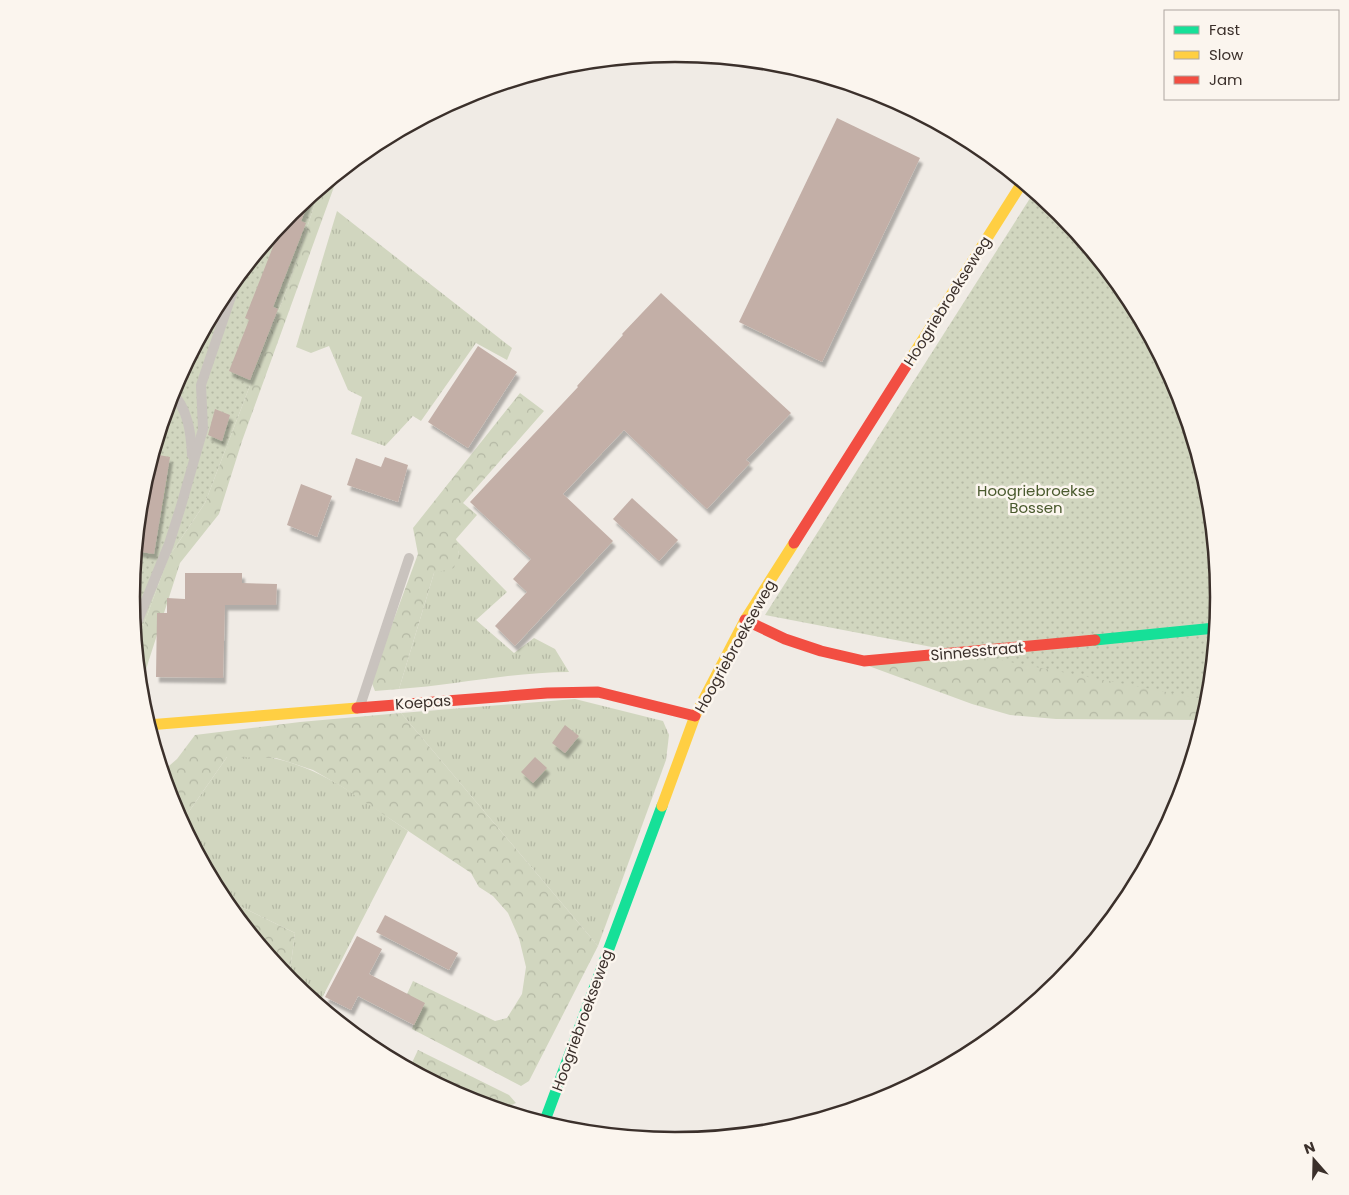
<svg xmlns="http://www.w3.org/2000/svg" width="1349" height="1195" font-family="Poppins,sans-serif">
<defs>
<pattern id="grass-tufts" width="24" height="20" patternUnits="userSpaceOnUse" patternTransform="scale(1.25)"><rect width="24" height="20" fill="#d1d6bf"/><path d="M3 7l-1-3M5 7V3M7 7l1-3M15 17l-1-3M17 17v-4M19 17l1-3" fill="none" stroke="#b4b8a4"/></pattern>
<pattern id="forest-crowns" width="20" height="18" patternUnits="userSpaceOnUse" patternTransform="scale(1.25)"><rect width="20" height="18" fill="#d1d6bf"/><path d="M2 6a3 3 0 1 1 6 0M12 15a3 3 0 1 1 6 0" fill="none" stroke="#b4b8a4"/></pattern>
<pattern id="park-dots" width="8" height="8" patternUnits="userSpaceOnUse" patternTransform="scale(1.25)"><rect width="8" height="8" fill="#d1d6bf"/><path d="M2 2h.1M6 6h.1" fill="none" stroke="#b4b8a4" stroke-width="1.8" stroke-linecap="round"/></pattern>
<filter id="shadow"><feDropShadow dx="3" dy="5.5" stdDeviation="1" flood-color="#0004"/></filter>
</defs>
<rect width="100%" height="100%" fill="#f0ebe5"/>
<g fill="url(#grass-tufts)">
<polygon points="337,211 512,348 507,360 476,343 421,421 413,416 385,446 351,434 362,397 348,390 329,346 311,353 296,347"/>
<path d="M455,539L507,592L476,620L514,653L534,638L555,649L569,672C512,672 456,685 399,689L434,573L459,554Z"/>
<polygon points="575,699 663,721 669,735 666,760 598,946 401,713"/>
<path d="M227,757C243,757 261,755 277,759C326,770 367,803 408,831L322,998L289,979L295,933L221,897L181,823Z"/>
</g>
<g fill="url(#forest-crowns)">
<polygon points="339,173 242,441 219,514 180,563 140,688 136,646 168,558 205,503 288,286 320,188"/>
<polygon points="520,393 544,411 463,503 477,515 456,539 459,554 454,568 434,573 399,689 375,691 371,681 418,554 413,528"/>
<polygon points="1215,634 1208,704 1203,720 1056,719 1010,715 972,704 866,665"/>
<polygon points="401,713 598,946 529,1081 521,1086 412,1029 417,1015 402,1005 413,981 495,1021 507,1018 522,994 526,967 519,938 508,913 493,896 479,887 471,873 344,788 313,770 276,758 227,757 181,823 172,805 162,772 177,759 195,735 300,722"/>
<polygon points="221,897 295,933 289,979 288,979"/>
<polygon points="418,1050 509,1095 516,1103 500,1110 466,1100 409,1069"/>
</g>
<g fill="url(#park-dots)">
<polygon points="320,188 288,286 205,503 168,558 136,646 131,597 141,491 172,389 223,295 290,213"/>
<polygon points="1034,192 1059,213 1127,296 1177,390 1208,492 1218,598 1208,700 765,615"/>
</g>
<g fill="#c3afa7" filter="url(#shadow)">
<polygon points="837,118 920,158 822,362 739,322"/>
<polygon points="311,196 301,221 306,223 273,307 278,309 250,380 229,371 249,320 245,318 278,234 274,233 290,213"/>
<polygon points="661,293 791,413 746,460 750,463 707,509 624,430 563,494 613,541 515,646 495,626 527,592 513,579 531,559 470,502 578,387 577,386 623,335 622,334"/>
<polygon points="478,346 517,372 468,448 428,422"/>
<polygon points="215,409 230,415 222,441 208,435"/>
<polygon points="153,454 170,457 154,554 135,551 141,491"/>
<polygon points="385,457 408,465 398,502 347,485 356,458 381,467"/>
<polygon points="301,484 332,496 317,537 287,525"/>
<polygon points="632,498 678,540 659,561 613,519"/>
<polygon points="185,573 242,573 242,583 277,584 276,605 225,605 223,678 156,677 157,613 167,613 167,598 185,599"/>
<polygon points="565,725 579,736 565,753 552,743"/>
<polygon points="535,757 547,768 533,783 521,772"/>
<polygon points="385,915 458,953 449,970 376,932"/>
<polygon points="357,936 382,949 369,974 425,1003 414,1025 358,996 351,1010 325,997"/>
</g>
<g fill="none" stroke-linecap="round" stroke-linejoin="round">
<g stroke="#c9c3be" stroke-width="10">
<path d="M171,392C188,408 191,433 192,455"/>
<polyline points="134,630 169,544 181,506 203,429 201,385 238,276"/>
<polyline points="360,706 409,558"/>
</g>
<g stroke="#16e098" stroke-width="11">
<polyline points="1095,640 1215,628"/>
<polyline points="544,1123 662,806"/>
</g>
<g stroke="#ffcf43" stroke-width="11">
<polyline points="908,363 1022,183"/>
<polyline points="148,725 357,708"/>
<polyline points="662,806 695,716 745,620 794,543"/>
</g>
<g stroke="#f24e42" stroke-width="11">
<polyline points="794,543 908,363"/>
<polyline points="745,620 785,639 821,651 864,661 1095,640"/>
<polyline points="357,708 547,693 598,692 695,716"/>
</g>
</g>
<g text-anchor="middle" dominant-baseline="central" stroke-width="5" stroke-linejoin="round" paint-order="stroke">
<g font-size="15" fill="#3b302b" stroke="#fbf5ee">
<text transform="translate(947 301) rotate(-58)">Hoogriebroekseweg</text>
<text transform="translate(735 646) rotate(-61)">Hoogriebroekseweg</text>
<text transform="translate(977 651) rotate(-5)">Sinnesstraat</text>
<text transform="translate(423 702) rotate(-4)">Koepas</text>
<text transform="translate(582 1020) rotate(-70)">Hoogriebroekseweg</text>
</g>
<g font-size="15" fill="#4a5a2e" stroke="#fbf5ee">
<text x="1036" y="490">Hoogriebroekse<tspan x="1036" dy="17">Bossen</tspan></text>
</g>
</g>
<path d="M0 0H1349V1195H0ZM140 597a535 535 0 1 1 1070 0a535 535 0 1 1-1070 0Z" fill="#fbf5ee" fill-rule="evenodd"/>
<path fill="none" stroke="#3b302b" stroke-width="2.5" d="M140 597a535 535 0 1 1 1070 0a535 535 0 1 1-1070 0Z"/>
<rect x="1164" y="10" width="175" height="90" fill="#fbf5ee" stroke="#aea6a0"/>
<rect x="1174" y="26" width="25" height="8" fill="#16e098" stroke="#aea6a0"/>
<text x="1209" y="35" font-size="15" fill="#3b302b">Fast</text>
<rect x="1174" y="51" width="25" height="8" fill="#ffcf43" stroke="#aea6a0"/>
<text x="1209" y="60" font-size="15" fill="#3b302b">Slow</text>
<rect x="1174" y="76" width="25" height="8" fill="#f24e42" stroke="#aea6a0"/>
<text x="1209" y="85" font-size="15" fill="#3b302b">Jam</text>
<g transform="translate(1314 1160) rotate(340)" stroke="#fbf5ee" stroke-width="4" paint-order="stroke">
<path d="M0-4L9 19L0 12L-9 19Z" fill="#3b302b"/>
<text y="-8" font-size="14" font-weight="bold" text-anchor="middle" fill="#3b302b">N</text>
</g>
</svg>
